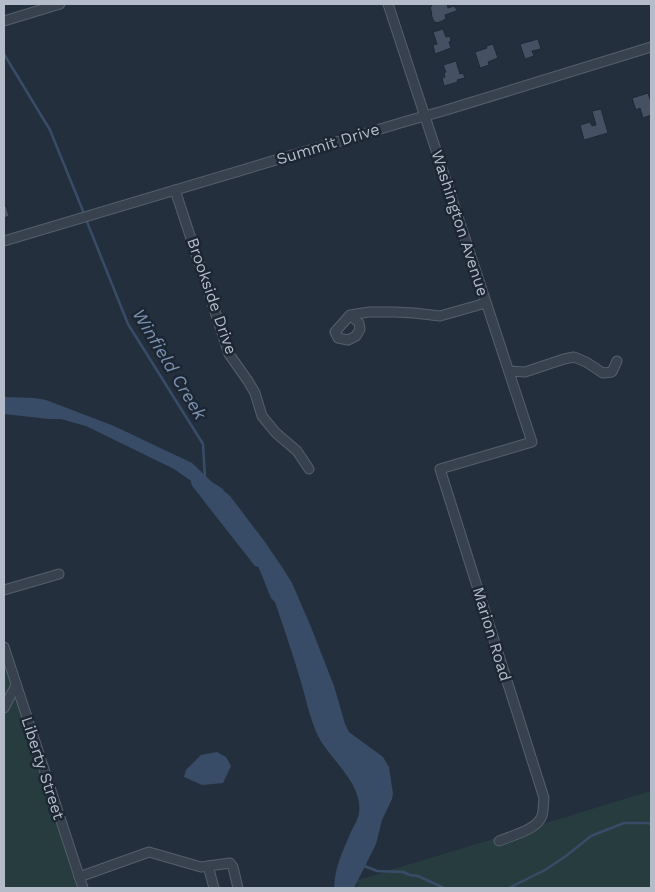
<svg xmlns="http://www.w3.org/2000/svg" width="655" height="892" font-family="'Work Sans',sans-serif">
<rect width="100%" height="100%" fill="#242f3e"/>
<g fill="#263c3f">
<polygon points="4,660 77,888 4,888"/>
<polygon points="651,791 651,888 357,888 358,880"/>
</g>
<g fill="#394c67">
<path d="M4,397L34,398L46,400L114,426L192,463L212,482L223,489L224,491L230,496L265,542L282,567L292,583L311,627L334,686L345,724L349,732L383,757L389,767L393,794L392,799L382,820L376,844L354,888H334C335,867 342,853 350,834C353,827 358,820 359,813C363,786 335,763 322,743C311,725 307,702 301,682C293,655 284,628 275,602L271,598L256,561L236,523L217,503L194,483L174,469L86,426L61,419H49L4,414Z"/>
<polygon points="217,752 226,757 231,766 223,783 202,785 184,777 186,770 201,755"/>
</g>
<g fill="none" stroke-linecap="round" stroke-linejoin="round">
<g stroke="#394c67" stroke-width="2.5">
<polyline points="4,54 50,130 83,211"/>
<polyline points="87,222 128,324 203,444 205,479"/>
<polyline points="362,865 377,871 403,872 410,875 418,876 444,888"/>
<polyline points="509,888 545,870 566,856 591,836 624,823 647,823 651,824"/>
</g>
<polyline stroke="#394c67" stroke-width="14" points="198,482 259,560"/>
</g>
<g fill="#455162" stroke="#1f2835">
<polygon points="431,4 447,4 448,8 454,6 457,10 456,11 445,15 446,19 443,20 443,21 436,23 436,22 434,22 431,14 432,14 430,7 432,6"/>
<polygon points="443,29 446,37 450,36 451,41 449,42 451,48 435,54 433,45 437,44 433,32"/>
<polygon points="538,39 541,49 532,51 534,56 525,59 520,44"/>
<polygon points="493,44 498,58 488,62 489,65 480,68 475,52 487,48 486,46"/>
<polygon points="456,61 460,74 463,73 465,78 457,80 458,82 444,86 442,78 445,77 444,73 446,72 443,65"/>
<polygon points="648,93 651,102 651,115 643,118 640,108 636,110 632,98"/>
<polygon points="601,109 608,133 584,140 580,125 590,122 592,126 596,125 592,111"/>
<polygon points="6,206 9,216 4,218 4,207"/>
</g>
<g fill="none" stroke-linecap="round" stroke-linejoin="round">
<g stroke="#565f6c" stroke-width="11">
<g id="minor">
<path d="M388,4L532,442L440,469L544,798C543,804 544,813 541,818C535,830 511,836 499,841"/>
<polyline points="4,21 60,4"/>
<polyline points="175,190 229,354 248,381 255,393 262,416 266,421 276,433 297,451 309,469"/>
<polyline points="4,241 407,121 443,111 651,47"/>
<polyline points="350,315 359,323 360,329 356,336 348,340 338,338 335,332 350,315 369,312 395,312 414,313 440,316 486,303"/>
<polyline points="509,371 525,372 564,359 574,357 586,362 603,373 612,372 617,361"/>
<polyline points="4,590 59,574"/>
<polyline points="4,647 83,888"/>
<polyline points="4,708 16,685"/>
<polyline points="208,866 214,888"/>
<polyline points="79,877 149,852 201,867 230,863 233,867 238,888"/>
</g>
</g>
<use href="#minor" stroke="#38414e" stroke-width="9"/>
</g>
<g text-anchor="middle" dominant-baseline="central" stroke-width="5" stroke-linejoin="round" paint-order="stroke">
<g font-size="16" fill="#b4bcc9" stroke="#1d2633">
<text transform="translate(328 144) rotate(-17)">Summit Drive</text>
<text transform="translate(460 223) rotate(72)">Washington Avenue</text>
<text transform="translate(212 296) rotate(71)">Brookside Drive</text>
<text transform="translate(492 634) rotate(73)">Marion Road</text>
<text transform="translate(43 768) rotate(72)">Liberty Street</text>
</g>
<g font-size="18" font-style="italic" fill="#7c92b1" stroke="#1d2633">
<text transform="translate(170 364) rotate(59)">Winfield Creek</text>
</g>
</g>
<rect width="655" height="892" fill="none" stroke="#b4bcc9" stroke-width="10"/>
</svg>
